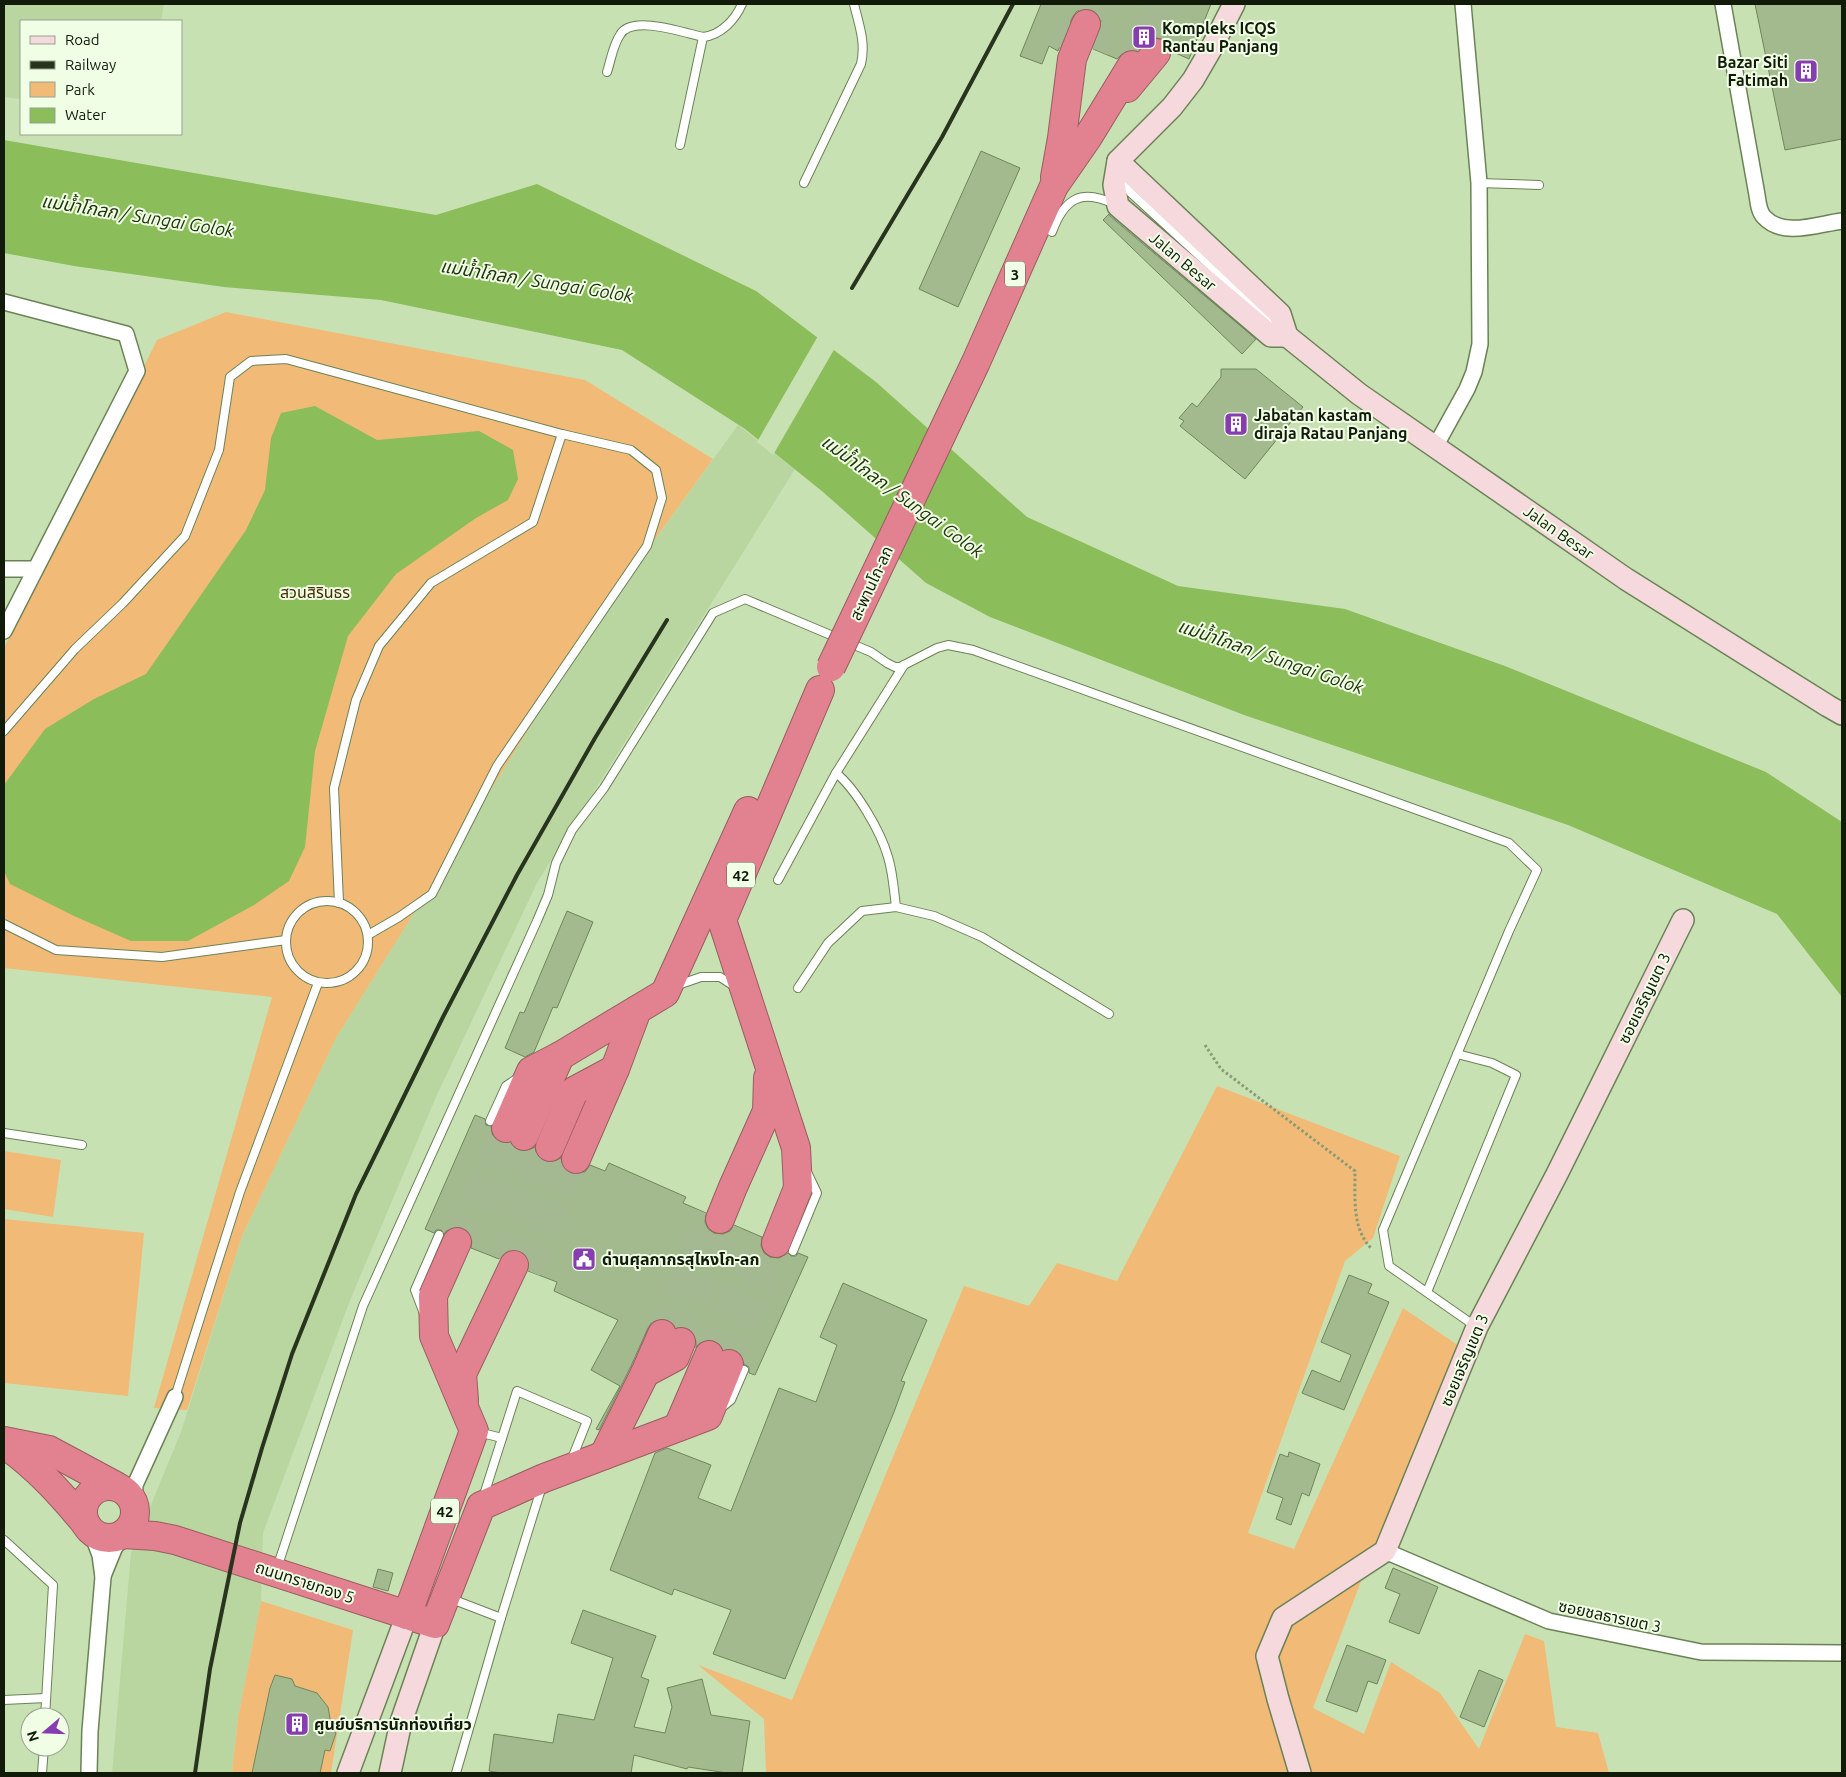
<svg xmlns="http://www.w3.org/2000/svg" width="1846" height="1777" font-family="Ubuntu,'Noto Sans Thai',sans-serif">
<rect width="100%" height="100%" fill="#c8e1b3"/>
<g fill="#b9d6a1">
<polygon points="4,4 164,4 161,21 21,21 21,99 4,97"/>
<polygon points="738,425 795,469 537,883 436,1097 351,1298 263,1533 261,1601 238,1718 232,1773 112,1773 131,1553 181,1432 242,1236 336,1038 598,618"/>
</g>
<g fill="#f1ba76">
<polygon points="226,312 585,380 713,459 598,618 336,1038 242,1236 187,1410 154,1408 272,997 4,968 4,648 157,340"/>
<polygon points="1217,1086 1400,1156 1373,1238 1345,1261 1248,1533 1294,1549 1403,1308 1462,1348 1363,1576 1313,1708 1364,1734 1391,1662 1440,1693 1479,1749 1525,1634 1544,1641 1556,1727 1598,1733 1609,1773 766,1773 764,1719 698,1665 792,1700 964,1286 1029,1306 1057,1263 1117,1281"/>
<polygon points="4,1151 61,1160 53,1217 4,1209"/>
<polygon points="4,1219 144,1233 128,1396 4,1383"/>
<polygon points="261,1601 353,1630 331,1773 232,1773 238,1718"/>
</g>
<g fill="#8bbd5a">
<polygon points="4,140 436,215 537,184 756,291 876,382 1027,517 1178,586 1345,609 1505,666 1766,772 1842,822 1842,997 1777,914 1568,825 1244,715 990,617 926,583 823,492 745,429 622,350 381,300 224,287 74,266 4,253"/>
<polygon points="315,406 377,440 479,431 513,450 518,479 508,500 476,518 396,574 348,636 315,751 305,847 289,881 254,905 188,941 131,941 74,916 10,884 4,871 4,785 45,729 94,699 146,674 246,530 265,490 271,438 281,413"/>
</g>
<polygon fill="#c8e1b3" points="818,336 835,348 773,455 757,442"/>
<g fill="#a2ba8e" stroke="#6f865c">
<polygon points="1041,4 1211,4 1189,59 1171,51 1166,41 1158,38 1150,39 1138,51 1132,49 1125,51 1117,59 1093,49 1101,30 1101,21 1098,14 1091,9 1084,9 1077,11 1072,18 1058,51 1049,46 1042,64 1020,56"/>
<polygon points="1755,4 1842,4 1842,139 1785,150"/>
<polygon points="981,151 1020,168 958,307 919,289"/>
<polygon points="1109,214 1110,216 1256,339 1242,354 1103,220"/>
<polygon points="1221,369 1256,369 1303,407 1245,479 1180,426 1184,421 1179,418 1192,403 1197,407 1221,377"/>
<polygon points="567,911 593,922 557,1008 553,1007 534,1052 525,1057 505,1048 520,1012 524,1013"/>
<polygon points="475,1115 485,1119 486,1125 491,1126 493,1137 499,1142 510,1143 517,1150 525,1152 535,1147 537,1156 544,1162 552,1162 561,1158 563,1168 570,1173 577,1175 585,1172 590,1165 605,1171 609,1163 686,1197 683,1203 706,1213 705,1222 708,1229 714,1233 723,1234 730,1231 734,1225 762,1237 761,1246 764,1253 770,1257 779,1258 788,1253 791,1256 796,1256 798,1253 808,1257 755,1375 749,1373 749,1367 744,1364 742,1355 735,1350 727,1349 723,1350 721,1345 716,1341 708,1339 700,1342 696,1348 696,1339 693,1332 686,1327 676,1328 669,1320 660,1319 652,1322 648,1328 631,1366 599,1430 596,1429 620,1386 591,1370 618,1320 554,1291 557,1282 528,1271 529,1263 527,1257 520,1251 512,1250 506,1252 499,1259 471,1248 472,1240 470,1233 463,1228 455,1227 448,1229 444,1234 441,1230 436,1230 434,1233 425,1229"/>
<polygon points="1349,1275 1372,1284 1368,1293 1389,1302 1344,1410 1302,1393 1312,1370 1340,1382 1351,1355 1321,1342"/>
<polygon points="843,1283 927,1320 901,1381 905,1382 894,1412 785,1679 713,1654 731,1610 674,1589 672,1595 610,1570 655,1453 667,1448 711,1465 698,1498 731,1511 779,1388 816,1402 837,1345 820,1337"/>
<polygon points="1289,1452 1320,1464 1309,1496 1302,1493 1291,1525 1276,1519 1283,1498 1267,1492 1280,1454 1288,1457"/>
<polygon points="1393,1568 1438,1587 1419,1634 1389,1622 1400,1594 1385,1588"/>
<polygon points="378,1569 393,1573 388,1591 373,1587"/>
<polygon points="583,1610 656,1636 641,1677 649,1680 634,1727 665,1733 672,1707 667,1688 702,1679 711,1715 750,1721 742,1773 727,1773 688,1767 687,1769 634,1755 631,1773 501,1773 489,1771 494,1734 553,1743 558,1714 594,1720 613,1658 571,1643"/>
<polygon points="1347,1645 1386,1660 1377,1684 1368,1681 1357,1712 1326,1701"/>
<polygon points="1479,1670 1503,1680 1484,1727 1460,1717"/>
<polygon points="275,1675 292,1679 295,1686 317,1693 328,1707 332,1730 336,1733 330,1751 325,1750 320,1773 252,1773 270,1688"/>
</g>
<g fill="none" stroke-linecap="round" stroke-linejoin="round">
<polyline stroke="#a4b991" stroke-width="24" stroke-dasharray="24 12" stroke-linecap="butt" points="1086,24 1095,4"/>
<g stroke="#a4b991" stroke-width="28" stroke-dasharray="28 14" stroke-linecap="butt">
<polyline points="1063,49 1081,4"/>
<polyline points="1094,49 1113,4"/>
<polyline points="1132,65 1160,4"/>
<polyline points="491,1208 524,1136"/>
<polyline points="457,1242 506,1128"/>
<polyline points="503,1260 550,1147"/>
<polyline points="527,1270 576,1159"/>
<polyline points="662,1334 708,1214"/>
<polyline points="681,1342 730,1224"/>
<polyline points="709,1355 758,1240"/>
<polyline points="729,1364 776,1243"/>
</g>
<g stroke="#6b8257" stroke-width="10">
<g id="lane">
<path d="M607,72C611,60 613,45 620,35C631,14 685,33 703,37C721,35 735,20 742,4"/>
<polyline points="680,145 703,37"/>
<polyline points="1124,176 1130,192 1278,328"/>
<path d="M804,183L861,64C866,42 859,25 854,4"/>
<polyline points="1479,183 1539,185"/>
<path d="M1052,232C1064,199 1081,188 1114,204"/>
<polyline points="4,731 75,649 123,603 185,536 219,450 230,377 251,361 286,359 562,434 631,450 656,470 662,498 647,546 497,766 432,894 399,917 368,935"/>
<path d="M836,773C856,789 881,832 888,857C893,873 894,891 896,907"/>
<polyline points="778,880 836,773 904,665"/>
<circle cx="327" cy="942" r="41"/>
<polyline points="339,903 334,788 356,700 379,646 431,583 533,522 562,434"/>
<polyline points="4,924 56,950 162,957 286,940"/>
<polyline points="675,986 701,977 720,977 734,986"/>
<polyline points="798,988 828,943 862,911 896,907 934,916 982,937 1109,1014"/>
<polyline points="490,1121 506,1086 518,1078"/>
<polyline points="4,1133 82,1145"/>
<polyline points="793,1251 817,1193 807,1172"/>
<polyline points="1427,1292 1516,1075 1492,1063 1457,1054"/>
<polyline points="423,1311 415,1290 439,1235"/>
<polyline points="175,1397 240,1192 318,983"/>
<polyline points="721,1408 731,1400 744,1370"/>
<polyline points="478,1432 502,1438"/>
<polyline points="483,1498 517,1391 587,1421 571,1461"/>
<polyline points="4,1540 53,1585 45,1717"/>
<polyline points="277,1568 363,1306 537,921 548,895 556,863 572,830 604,788 713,613 745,599 871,652 887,663 895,667 900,667 937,648 948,645 973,650 1509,843 1537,870 1509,931 1383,1230 1389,1266 1475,1326"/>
<polyline points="449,1598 501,1618"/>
<polyline points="4,1700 46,1698"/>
<polyline points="42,1773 44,1747"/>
<polyline points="456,1773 501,1618 542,1486"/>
</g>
</g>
<g stroke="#6b8257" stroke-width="18">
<g id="street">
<path d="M1723,4L1757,195C1758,202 1759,212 1764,217C1783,238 1818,224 1842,221"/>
<polyline points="4,302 126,334 137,371 4,631"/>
<polyline points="1435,447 1467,389 1474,372 1480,344 1479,183 1463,4"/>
<polyline points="4,569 35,569"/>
<polyline points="134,1504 135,1485 175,1397"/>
<polyline points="1385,1551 1549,1621 1701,1652 1842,1653"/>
<polyline points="103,1576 114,1549 123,1534"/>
<polyline points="89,1773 90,1731 103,1577 100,1555 91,1531"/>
</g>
</g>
<g stroke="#6b8257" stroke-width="24">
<g id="secondary">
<polyline points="1234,4 1211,49 1193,80 1172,107 1118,161 1114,185 1118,206 1271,336 1287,336"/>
<polyline points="1118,161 1280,314 1287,336 1359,394 1626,579 1828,706 1842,714"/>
<polyline points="348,1773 407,1615"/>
<polyline points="390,1773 401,1722 435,1624"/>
<polyline points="1300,1773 1278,1699 1267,1656 1283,1618 1385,1551 1477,1327 1557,1174 1683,920"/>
</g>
</g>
<g stroke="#995d60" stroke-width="30">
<g id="highway">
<polyline points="1127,88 1156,53"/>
<polyline points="1055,177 1062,138 1072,59 1086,24"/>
<polyline points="911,499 976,362 1054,186 1088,137 1132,65"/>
<polyline points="506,1128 531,1071 560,1056 665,993 748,811"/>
<polyline points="524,1136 560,1056"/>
<polyline points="550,1147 574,1091 615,1069"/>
<polyline points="576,1159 615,1069 637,1010"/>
<polyline points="720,1219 733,1187 767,1111 768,1078"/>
<polyline points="776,1243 798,1188 796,1148 722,920 820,690"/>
<polyline points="645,1373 675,1357 681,1342"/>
<polyline points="464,1400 462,1374 514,1265"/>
<polyline points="678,1427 709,1355"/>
<polyline points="4,1441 49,1450 116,1486"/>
<path d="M4,1444C36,1466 61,1494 86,1524"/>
<polyline points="604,1455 645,1373 662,1334"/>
<circle cx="109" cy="1512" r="26"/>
<polyline points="123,1534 155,1536 175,1540 435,1624 481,1506 544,1478 708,1416 729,1364"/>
<polyline points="407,1615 474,1431 434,1336 433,1296 457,1242"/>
</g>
</g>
<path stroke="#879b77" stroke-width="3" stroke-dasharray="2.5 2.5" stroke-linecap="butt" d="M1205,1045L1221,1069L1355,1171C1355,1198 1352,1230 1372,1249"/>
<use href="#lane" stroke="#fff" stroke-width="8"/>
<use href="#street" stroke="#fff" stroke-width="15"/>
<use href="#secondary" stroke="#f6d9dd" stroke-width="21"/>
<use href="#highway" stroke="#e2818f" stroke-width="28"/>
<g stroke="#29341f" stroke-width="4">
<polyline points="852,288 942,137 1013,4"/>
<polyline points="195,1773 210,1669 240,1523 262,1448 292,1354 356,1194 443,1017 517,875 595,738 667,620"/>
</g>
<g stroke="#995d60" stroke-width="30" stroke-linecap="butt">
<polyline id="highway-bridge" points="831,667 911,499"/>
</g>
<use href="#highway-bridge" stroke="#e2818f" stroke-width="28"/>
</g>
<defs>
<g id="building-square" transform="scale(1.25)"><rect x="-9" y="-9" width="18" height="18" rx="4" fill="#863daf" stroke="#f0fee6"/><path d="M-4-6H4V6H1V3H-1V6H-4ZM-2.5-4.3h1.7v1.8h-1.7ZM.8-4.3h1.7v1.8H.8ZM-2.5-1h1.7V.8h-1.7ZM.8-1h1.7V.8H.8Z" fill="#fff"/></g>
<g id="civic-square" transform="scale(1.25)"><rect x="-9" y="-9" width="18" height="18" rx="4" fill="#863daf" stroke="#f0fee6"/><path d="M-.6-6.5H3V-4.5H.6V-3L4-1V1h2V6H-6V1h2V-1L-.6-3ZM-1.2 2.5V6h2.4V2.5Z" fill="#fff"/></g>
</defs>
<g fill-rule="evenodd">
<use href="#building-square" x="1144" y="37"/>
<use href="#building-square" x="1806" y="71"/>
<use href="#building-square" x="1236" y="424"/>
<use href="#civic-square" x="584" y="1259"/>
<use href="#building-square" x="297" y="1724"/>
</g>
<g text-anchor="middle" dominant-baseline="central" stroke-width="4" stroke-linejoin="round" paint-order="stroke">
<g fill="#f0fee6" stroke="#555f4c" stroke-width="1">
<rect x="1005" y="261.5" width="20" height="25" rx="4"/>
<rect x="727" y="862.5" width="28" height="25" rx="4"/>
<rect x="431" y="1498.5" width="28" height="25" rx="4"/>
</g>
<g font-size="15" font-weight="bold" fill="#121b0a">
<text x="1015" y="274">3</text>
<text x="741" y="875">42</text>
<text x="445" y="1511">42</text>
</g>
<g font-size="16" font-weight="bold" fill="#121b0a" stroke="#f0fee6" text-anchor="start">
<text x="1162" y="28">Kompleks ICQS<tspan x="1162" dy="18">Rantau Panjang</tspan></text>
<text x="1788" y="62" text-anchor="end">Bazar Siti<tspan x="1788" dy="18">Fatimah</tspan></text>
<text x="1254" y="415">Jabatan kastam<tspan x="1254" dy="18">diraja Ratau Panjang</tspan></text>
<text x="602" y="1259">ด่านศุลกากรสุไหงโก-ลก</text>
<text x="314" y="1724">ศูนย์บริการนักท่องเที่ยว</text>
</g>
<g font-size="16" fill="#121b0a" stroke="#f0fee6">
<text transform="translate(1183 261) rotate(40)">Jalan Besar</text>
<text transform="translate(1559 532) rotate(35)">Jalan Besar</text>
<text transform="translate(871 583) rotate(-65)">สะพานโก-ลก</text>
<text transform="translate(1644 998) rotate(-64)">ซอยเจริญเขต 3</text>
<text transform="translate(1464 1360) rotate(-67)">ซอยเจริญเขต 3</text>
<text transform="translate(305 1582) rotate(18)">ถนนทรายทอง 5</text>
<text transform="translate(1610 1616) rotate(12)">ซอยชลธารเขต 3</text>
</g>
<g font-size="16" fill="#472b00" stroke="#f0fee6">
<text x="315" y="592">สวนสิรินธร</text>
</g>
<g font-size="18" font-style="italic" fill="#22360d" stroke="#f0fee6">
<text transform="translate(138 215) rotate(9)">แม่น้ำโกลก / Sungai Golok</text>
<text transform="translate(537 280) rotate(9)">แม่น้ำโกลก / Sungai Golok</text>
<text transform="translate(903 496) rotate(36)">แม่น้ำโกลก / Sungai Golok</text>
<text transform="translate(1271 656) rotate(19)">แม่น้ำโกลก / Sungai Golok</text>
</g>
</g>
<rect width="1846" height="1777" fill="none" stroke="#121b0a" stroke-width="10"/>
<rect x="20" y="20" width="162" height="115" fill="#f0fee6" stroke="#97a38e"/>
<rect x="30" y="36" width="25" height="8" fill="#f6d9dd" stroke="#97a38e"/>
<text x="65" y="45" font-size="15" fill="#121b0a">Road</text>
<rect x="30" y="61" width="25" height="8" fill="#29341f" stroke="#97a38e"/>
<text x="65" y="70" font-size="15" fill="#121b0a">Railway</text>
<rect x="30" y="82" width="25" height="15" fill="#f1ba76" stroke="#97a38e"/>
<text x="65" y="95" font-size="15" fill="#121b0a">Park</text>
<rect x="30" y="108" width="25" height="15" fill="#8bbd5a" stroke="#97a38e"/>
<text x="65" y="120" font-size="15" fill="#121b0a">Water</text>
<g transform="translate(45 1732) rotate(251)"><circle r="24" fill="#f0fee6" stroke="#97a38e"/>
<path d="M0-4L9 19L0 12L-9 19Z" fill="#863daf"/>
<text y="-8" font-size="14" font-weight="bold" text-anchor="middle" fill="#121b0a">N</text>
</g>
</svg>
